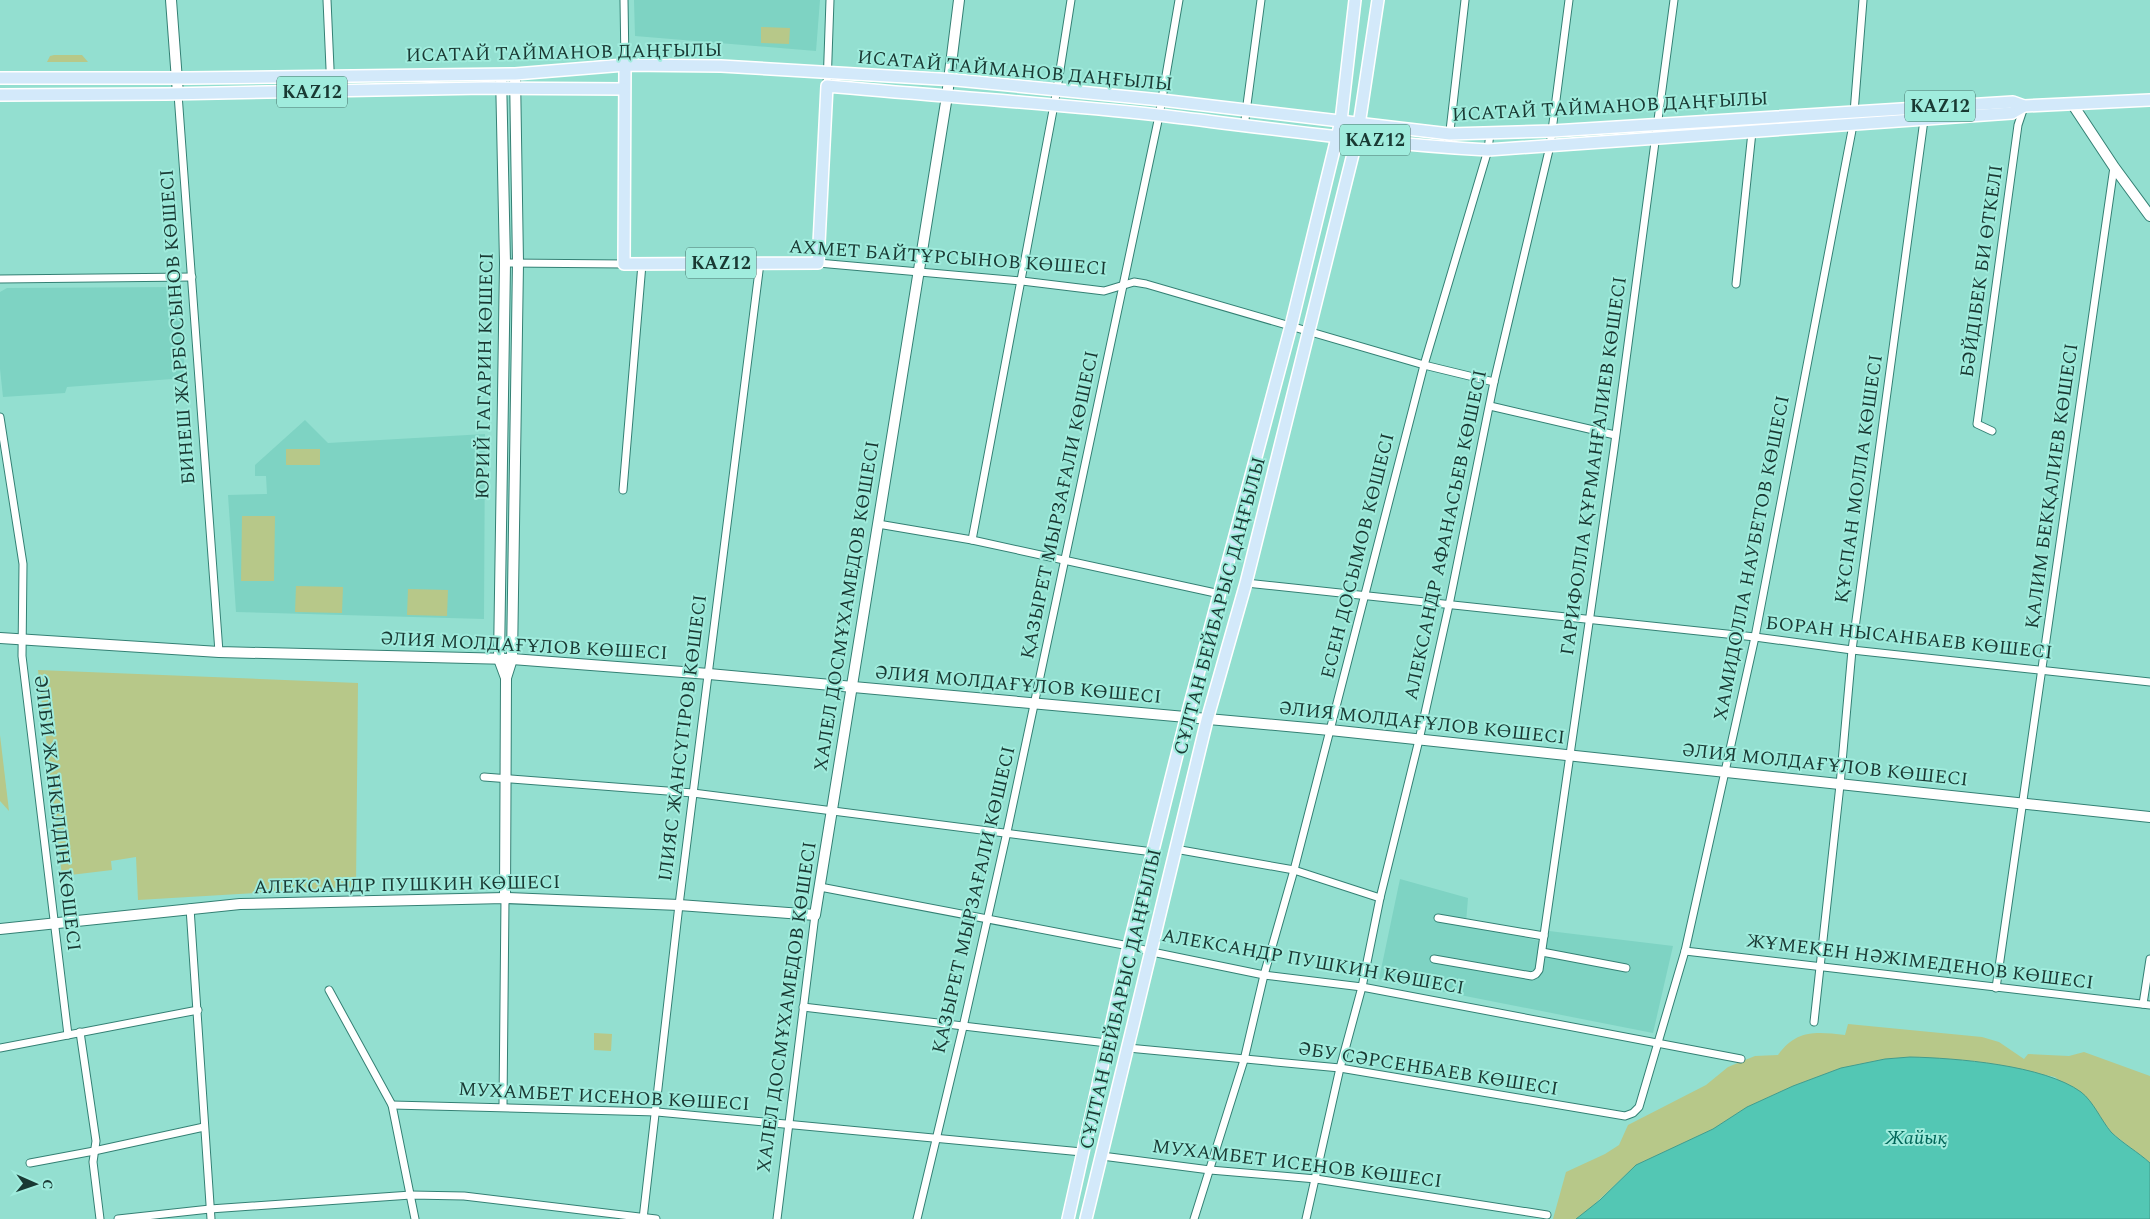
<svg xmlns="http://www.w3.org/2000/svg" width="2150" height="1219" font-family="Spectral,serif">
<rect width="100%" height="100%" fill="#93dfd0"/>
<g fill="#7ed3c3">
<polygon points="634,0 820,0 816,51 635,36"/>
<polygon points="180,287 185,378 67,387 65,393 3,397 0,369 0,292 7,288"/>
<polygon points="305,420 328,443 485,434 484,619 236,612 228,495 267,494 266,476 255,476 255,465"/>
<polygon points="1400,879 1468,898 1466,923 1544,942 1549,931 1673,946 1653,1033 1379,979"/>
</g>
<g fill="#b7c889">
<polygon points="761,27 790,28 789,44 761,43"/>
<polygon points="54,55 82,55 88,62 47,62 50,56"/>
<rect x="286" y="449" width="34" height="16"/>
<polygon points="242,516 275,516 274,581 241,581"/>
<polygon points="296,586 343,587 342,613 295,612"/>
<polygon points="408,589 448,590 447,616 407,615"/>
<polygon points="38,670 358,683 356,887 138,900 136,857 111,861 112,870 62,876"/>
<polygon points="0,735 9,811 0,801"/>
<path d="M1848,1024L1982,1037L1999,1042L2024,1059L2028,1054L2069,1056L2084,1052L2150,1076V1163L2112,1133L2103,1121L2055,1077L1973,1061L1910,1057L1885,1059L1841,1068L1793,1086L1747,1107L1713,1129L1636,1165L1584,1214L1576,1219H1553L1566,1172L1605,1154L1619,1145L1628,1125L1706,1085L1728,1067L1755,1056L1778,1055C1797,1029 1816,1032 1845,1035Z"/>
<polygon points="594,1033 612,1034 611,1051 594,1050"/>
</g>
<path fill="#53c7b4" stroke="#429c8d" d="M1910,1057C1956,1058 2044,1065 2081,1092C2093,1101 2101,1120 2111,1132C2122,1143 2138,1152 2150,1163V1219H1576L1600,1200L1636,1165L1713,1129L1747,1107L1793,1086L1841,1068L1885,1059Z"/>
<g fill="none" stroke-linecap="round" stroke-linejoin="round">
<g stroke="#348074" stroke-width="9">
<g id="street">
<polyline points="327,0 331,91"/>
<polyline points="624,0 625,65"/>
<polyline points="827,86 830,0"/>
<polyline points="178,94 219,652"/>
<polyline points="1244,127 1261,0"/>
<polyline points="1448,148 1465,0"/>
<polyline points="505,263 624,264"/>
<polyline points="818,263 1022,281 1104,291 1134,282 1146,284 1424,365 1494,382"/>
<polyline points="0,279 192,277"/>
<polyline points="1736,284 1752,132"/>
<polyline points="1490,406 1615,435"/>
<polyline points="0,417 23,564 22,656 68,1035"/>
<polyline points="1992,431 1977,424 2018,125 2024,107"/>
<polyline points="623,490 642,264"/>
<polyline points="878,524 972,540 1220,594"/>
<polyline points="972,540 1057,89 1071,0"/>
<polyline points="1246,583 1755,637 1852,650 2150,682"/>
<polyline points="484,777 693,793 1153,852"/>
<polyline points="1175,849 1294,870 1380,898"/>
<polyline points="820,887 1129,946 1152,952 1264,975 1362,987 1741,1059"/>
<polyline points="190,908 211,1219"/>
<polyline points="1438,918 1544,936"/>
<polyline points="1685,951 2150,1005"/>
<polyline points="1542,952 1626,968"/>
<polyline points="1434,959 1532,976 1536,974 1539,970 1614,449 1674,0"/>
<polyline points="1996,988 2114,167"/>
<polyline points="329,990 392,1105 415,1219"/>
<polyline points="2143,1004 2150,959"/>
<polyline points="803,1007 1107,1043"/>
<polyline points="1814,1022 1840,785 1852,650 1924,120"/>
<polyline points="80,1032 96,1141 93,1162 100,1219"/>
<polyline points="0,1048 198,1010"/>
<polyline points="1128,1048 1340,1068 1625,1116 1633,1113 1639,1107 1685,951 1755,637 1853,125 1863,0"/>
<polyline points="392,1105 657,1112 1082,1152"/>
<polyline points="503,1106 505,898"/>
<polyline points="1102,1156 1210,1170 1316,1179 1547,1215"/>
<polyline points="30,1163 94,1151 204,1127"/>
<polyline points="118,1219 210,1209 411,1195 464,1196 656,1219"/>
<polyline points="643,1219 679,905 760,263"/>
<polyline points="777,1219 815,915"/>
<polyline points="917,1219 963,1027 1007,832 1159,116 1179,0"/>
<polyline points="1194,1219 1244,1060 1264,975 1294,870 1424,365 1488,150 1490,133"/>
<polyline points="1306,1219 1340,1068 1362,987 1380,898 1419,740 1449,605 1494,382 1550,146 1569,0"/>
</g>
</g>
<g stroke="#348074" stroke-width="12">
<g id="secondary">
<polyline points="171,0 178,94"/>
<polyline points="501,74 505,263 499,659 506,678"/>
<polyline points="2073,105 2114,167 2150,216"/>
<polyline points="0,638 219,652 512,659 709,674 1330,730 2150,817"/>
<polyline points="505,898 506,678 512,659 518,263 515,74"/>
<polyline points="0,929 240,904 505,898 679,905 815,915 947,96 959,0"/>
</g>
</g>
<g stroke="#fff" stroke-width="14">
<g id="primary">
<path d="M625,65L624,264L818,263L827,86C937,96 1047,103 1158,115C1268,128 1377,144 1488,150L2012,113L2024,106"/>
<polyline points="0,78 189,78 515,74 625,65 721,66 956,80 1161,100 1450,134 1553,131 2013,102 2024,106 2150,100"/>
<polyline points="0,95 166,94 485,88 624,89"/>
<polyline points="1068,1219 1129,946 1186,719 1291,326 1341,121 1355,0"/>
<polyline points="1086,1219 1207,720 1246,583 1357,138 1378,0"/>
</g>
</g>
<use href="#street" stroke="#fff" stroke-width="7"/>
<use href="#secondary" stroke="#fff" stroke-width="10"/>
<use href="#primary" stroke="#d3e9fa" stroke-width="11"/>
</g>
<g text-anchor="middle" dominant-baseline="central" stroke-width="4" stroke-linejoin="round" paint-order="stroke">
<g fill="#a0ecdd" stroke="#426f66" stroke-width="1">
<rect x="277" y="76.5" width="70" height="31" rx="4"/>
<rect x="1905" y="90.5" width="70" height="31" rx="4"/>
<rect x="1340" y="124.5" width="70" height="31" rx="4"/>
<rect x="686" y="247.5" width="70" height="31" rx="4"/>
</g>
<g font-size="18" font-weight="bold" fill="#193933">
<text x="312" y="92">KAZ12</text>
<text x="1940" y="106">KAZ12</text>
<text x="1375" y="140">KAZ12</text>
<text x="721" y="263">KAZ12</text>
</g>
<g font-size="19" fill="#193933" stroke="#a0ecdd">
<text transform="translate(564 53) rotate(-1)">ИСАТАЙ ТАЙМАНОВ ДАҢҒЫЛЫ</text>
<text transform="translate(1015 71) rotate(5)">ИСАТАЙ ТАЙМАНОВ ДАҢҒЫЛЫ</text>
<text transform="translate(1610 107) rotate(-3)">ИСАТАЙ ТАЙМАНОВ ДАҢҒЫЛЫ</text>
<text transform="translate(948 258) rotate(4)">АХМЕТ БАЙТҰРСЫНОВ КӨШЕСІ</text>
<text transform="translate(1982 271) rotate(-82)">БӘЙДІБЕК БИ ӨТКЕЛІ</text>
<text transform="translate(178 327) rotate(-94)">БИНЕШ ЖАРБОСЫНОВ КӨШЕСІ</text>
<text transform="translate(485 376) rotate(-89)">ЮРИЙ ГАГАРИН КӨШЕСІ</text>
<text transform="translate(1594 466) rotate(-82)">ГАРИФОЛЛА ҚҰРМАНҒАЛИЕВ КӨШЕСІ</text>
<text transform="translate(1859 479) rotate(-82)">ҚҰСПАН МОЛЛА КӨШЕСІ</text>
<text transform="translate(2052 486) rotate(-82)">ҚАЛИМ БЕКҚАЛИЕВ КӨШЕСІ</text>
<text transform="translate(1060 505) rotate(-78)">ҚАЗЫРЕТ МЫРЗАҒАЛИ КӨШЕСІ</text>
<text transform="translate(1446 535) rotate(-78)">АЛЕКСАНДР АФАНАСЬЕВ КӨШЕСІ</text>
<text transform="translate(1358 556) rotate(-76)">ЕСЕН ДОСЫМОВ КӨШЕСІ</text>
<text transform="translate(1752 558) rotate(-79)">ХАМИДОЛЛА НАУБЕТОВ КӨШЕСІ</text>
<text transform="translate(847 606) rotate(-81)">ХАЛЕЛ ДОСМҰХАМЕДОВ КӨШЕСІ</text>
<text transform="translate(1220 606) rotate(-75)">СҰЛТАН БЕЙБАРЫС ДАҢҒЫЛЫ</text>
<text transform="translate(1909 638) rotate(6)">БОРАН НЫСАНБАЕВ КӨШЕСІ</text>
<text transform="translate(524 646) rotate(3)">ӘЛИЯ МОЛДАҒҰЛОВ КӨШЕСІ</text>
<text transform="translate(1018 685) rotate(5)">ӘЛИЯ МОЛДАҒҰЛОВ КӨШЕСІ</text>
<text transform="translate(1422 723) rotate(6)">ӘЛИЯ МОЛДАҒҰЛОВ КӨШЕСІ</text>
<text transform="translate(683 738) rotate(-83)">ІЛИЯС ЖАНСҮГІРОВ КӨШЕСІ</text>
<text transform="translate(1825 765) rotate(6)">ӘЛИЯ МОЛДАҒҰЛОВ КӨШЕСІ</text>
<text transform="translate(57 813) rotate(83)">ӘЛІБИ ЖАНКЕЛДІН КӨШЕСІ</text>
<text transform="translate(407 885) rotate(-1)">АЛЕКСАНДР ПУШКИН КӨШЕСІ</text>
<text transform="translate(974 900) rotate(-77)">ҚАЗЫРЕТ МЫРЗАҒАЛИ КӨШЕСІ</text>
<text transform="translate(1313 962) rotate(10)">АЛЕКСАНДР ПУШКИН КӨШЕСІ</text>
<text transform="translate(1920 962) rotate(7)">ЖҰМЕКЕН НӘЖІМЕДЕНОВ КӨШЕСІ</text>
<text transform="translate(1121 999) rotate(-77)">СҰЛТАН БЕЙБАРЫС ДАҢҒЫЛЫ</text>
<text transform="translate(787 1007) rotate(-82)">ХАЛЕЛ ДОСМҰХАМЕДОВ КӨШЕСІ</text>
<text transform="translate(1428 1069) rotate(9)">ӘБУ СӘРСЕНБАЕВ КӨШЕСІ</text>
<text transform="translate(604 1097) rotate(3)">МУХАМБЕТ ИСЕНОВ КӨШЕСІ</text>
<text transform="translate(1297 1164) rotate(7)">МУХАМБЕТ ИСЕНОВ КӨШЕСІ</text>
</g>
<g font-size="20" font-style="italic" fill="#006659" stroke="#a0ecdd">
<text x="1916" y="1138">Жайық</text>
</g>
</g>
<g transform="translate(35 1184) rotate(92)" stroke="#a0ecdd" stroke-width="4" paint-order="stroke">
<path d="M0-4L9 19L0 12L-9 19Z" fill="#193933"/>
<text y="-8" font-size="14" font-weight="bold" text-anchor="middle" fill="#193933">С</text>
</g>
</svg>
